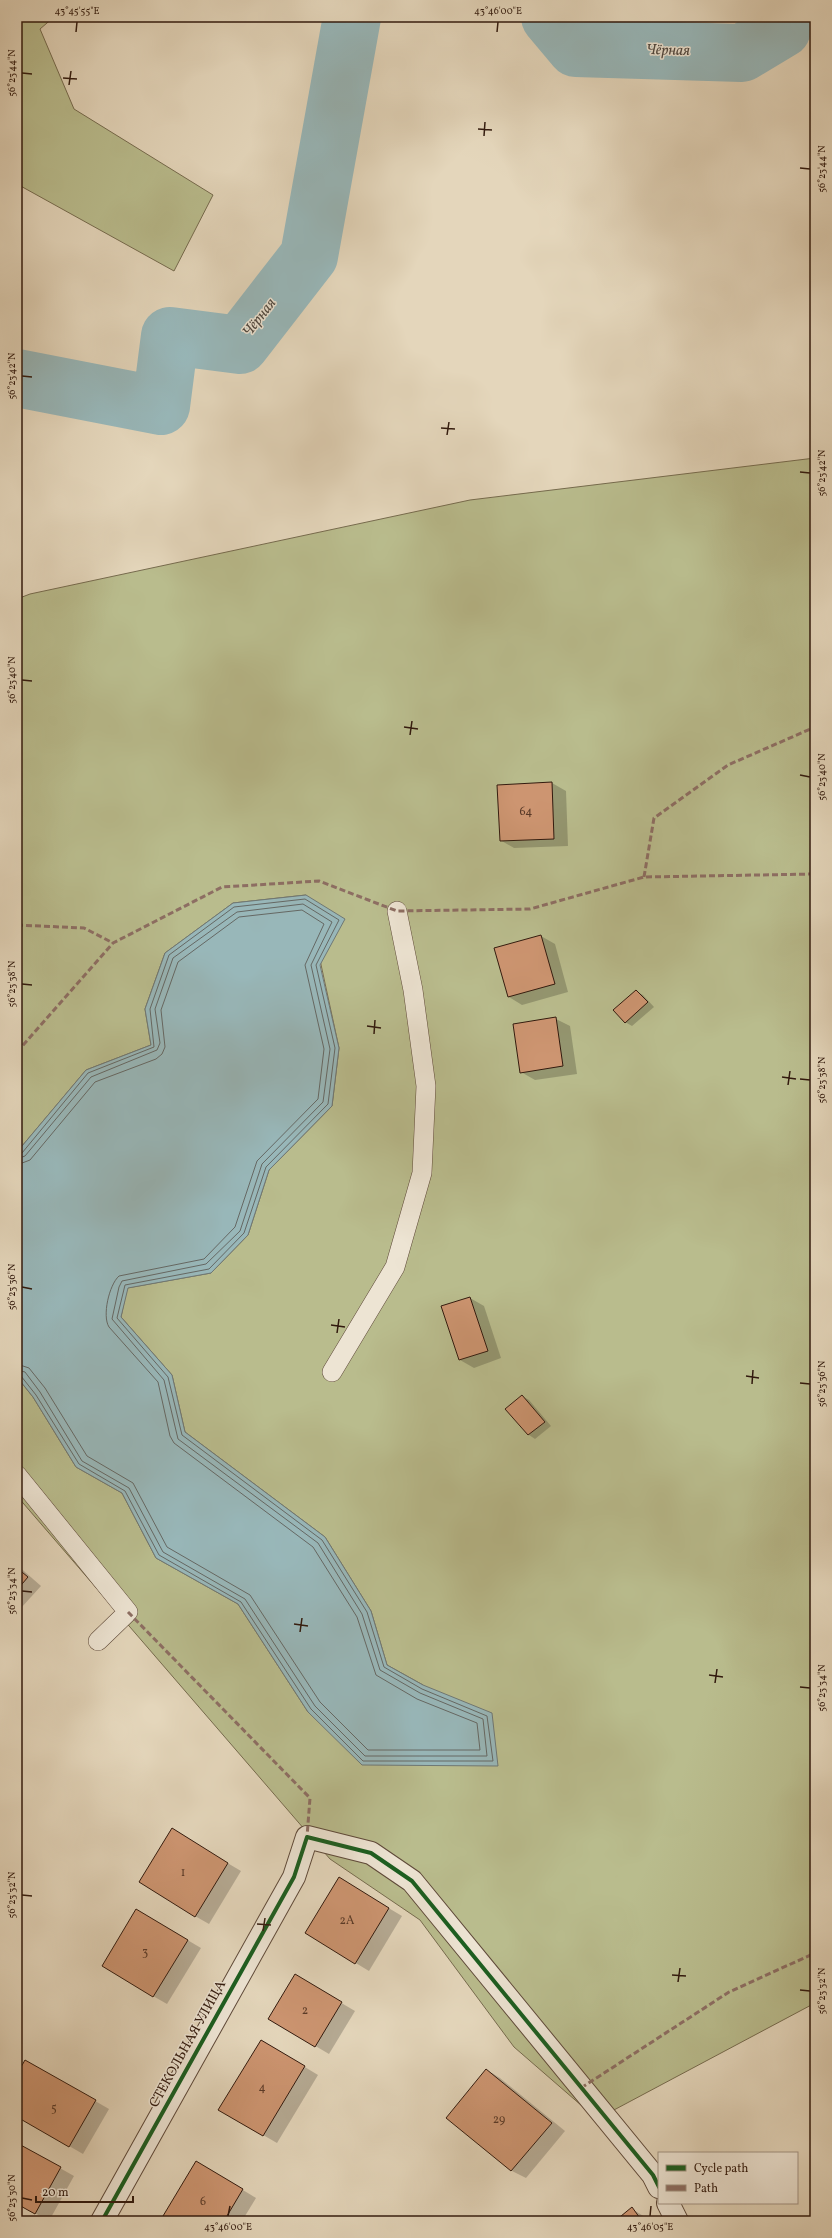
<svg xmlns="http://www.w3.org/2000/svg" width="832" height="2238" font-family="Vollkorn,serif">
<rect width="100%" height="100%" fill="#e4d6bb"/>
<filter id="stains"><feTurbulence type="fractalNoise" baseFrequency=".005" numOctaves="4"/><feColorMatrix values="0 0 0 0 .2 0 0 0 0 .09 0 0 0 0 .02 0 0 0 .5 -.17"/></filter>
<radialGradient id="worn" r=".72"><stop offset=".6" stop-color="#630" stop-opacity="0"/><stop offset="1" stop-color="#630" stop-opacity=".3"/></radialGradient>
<g fill="#b9bc8d" stroke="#766b4e">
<polygon points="17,17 54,17 40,29 74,109 213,195 174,271 17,184"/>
<polygon points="815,458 815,2003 597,2119 514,2047 420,1920 330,1859 17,1496 17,1377 33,1397 76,1467 122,1493 156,1558 238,1604 308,1712 423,1685 387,1665 371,1611 325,1537 185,1432 172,1375 121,1317 127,1288 211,1273 248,1235 269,1170 332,1106 339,1048 306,895 233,903 165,953 145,1009 151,1045 86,1070 17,1152 17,599 30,594 470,500"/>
</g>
<polygon fill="#98b7b9" stroke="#6f7875" points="306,895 345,919 320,965 339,1048 332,1106 269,1170 248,1235 211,1273 128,1288 121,1317 172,1375 185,1432 325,1537 371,1611 387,1665 423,1685 492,1713 498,1766 362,1765 308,1712 238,1604 156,1558 122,1493 76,1467 33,1397 17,1377 17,1152 86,1070 151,1045 145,1009 165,953 233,903"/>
<g fill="#0003">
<polygon points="552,783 566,791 568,846 514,848 500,840"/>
<polygon points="541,936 555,944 568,992 522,1005 509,997"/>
<polygon points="636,991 643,995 654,1007 632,1026 625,1022"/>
<polygon points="556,1019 570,1026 577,1074 535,1080 521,1072"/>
<polygon points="470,1298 484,1306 501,1358 474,1368 460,1360 442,1307"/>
<polygon points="522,1396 529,1400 551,1426 535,1439 529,1435 507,1409"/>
<polygon points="17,1565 41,1586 21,1608 17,1606"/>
<polygon points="185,1838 241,1871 209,1924 195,1916"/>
<polygon points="353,1887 402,1916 369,1971 306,1933"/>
<polygon points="150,1918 201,1948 167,2004 153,1996"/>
<polygon points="309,1984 355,2011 329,2054 270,2019"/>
<polygon points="275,2049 318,2075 277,2143 220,2110"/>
<polygon points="26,2061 109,2109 83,2154 17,2116 17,2076"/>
<polygon points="487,2070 500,2078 565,2131 526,2178 512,2171 448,2118"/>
<polygon points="17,2144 74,2176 49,2221 17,2203"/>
<polygon points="210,2170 256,2198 242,2221 174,2221"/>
<polygon points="632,2209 645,2217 649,2221 616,2221"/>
</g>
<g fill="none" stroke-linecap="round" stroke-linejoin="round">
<g stroke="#656864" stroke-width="1">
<polyline points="17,1154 22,1153 88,1073 154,1047 150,1009 169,955 234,907 305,899 339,920 316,965 335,1048 328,1104 266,1167 244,1233 209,1269 125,1285 117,1318 168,1377 182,1435 322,1540 367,1612 384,1667 422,1689 487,1716 493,1761 363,1761 311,1709 241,1602 159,1555 125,1491 79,1464 36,1395 21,1376 17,1375"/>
<polyline points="17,1159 25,1156 91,1077 157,1050 160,1043 155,1009 173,958 237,912 303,904 332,922 311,965 330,1049 323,1102 262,1164 240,1231 206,1264 122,1281 119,1287 112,1319 164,1380 178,1439 318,1543 362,1614 380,1670 420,1693 483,1719 487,1756 365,1756 315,1706 245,1599 163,1552 129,1488 82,1461 40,1392 25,1372 17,1370"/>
<path d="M17,1165L30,1160L95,1082L156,1059L162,1054L165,1047L161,1010L178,962L239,917L302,910L324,924L305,965L324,1049L318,1099L257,1161L235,1227L204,1259L119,1276C109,1285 102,1316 109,1327L158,1382L170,1436L174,1443L313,1547L357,1617L376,1675L417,1699L477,1723L480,1750H368L320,1702L250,1595L167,1547L133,1483L87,1456L45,1388L29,1368L17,1364"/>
</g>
<g stroke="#98b7b9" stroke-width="58">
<polyline points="550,17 576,48 742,53 782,29 786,17"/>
<polyline points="17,378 161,406 170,336 240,345 309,256 352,17"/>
</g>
</g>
<g fill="#cd9571" stroke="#321a0e">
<polygon points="552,782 554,839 500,841 497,785"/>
<polygon points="541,935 555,984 508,997 494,948"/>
<polygon points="636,990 648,1002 625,1023 613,1010"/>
<polygon points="556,1017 563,1066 520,1073 513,1024"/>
<polygon points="470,1297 488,1351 459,1360 441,1306"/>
<polygon points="522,1395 545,1422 528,1435 505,1409"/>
<polygon points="17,1568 28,1577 17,1590"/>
<polygon points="172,1828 228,1863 195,1917 139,1882"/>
<polygon points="339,1877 389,1908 355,1964 305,1933"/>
<polygon points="136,1909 188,1940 153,1997 102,1966"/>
<polygon points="295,1974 342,2002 315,2047 268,2019"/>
<polygon points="261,2040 305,2066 263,2136 218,2110"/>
<polygon points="25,2060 96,2100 69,2147 17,2117 17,2074"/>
<polygon points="486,2069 552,2123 511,2171 446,2118"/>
<polygon points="17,2143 61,2167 35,2214 17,2204"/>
<polygon points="196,2161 243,2189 224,2221 172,2221 163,2216"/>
<polygon points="632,2207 642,2221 615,2221"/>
</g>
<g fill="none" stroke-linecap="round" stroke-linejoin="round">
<g stroke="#5e4939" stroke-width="20">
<g id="service">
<polyline points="332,1372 395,1267 422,1173 426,1086 413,990 397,911"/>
<polyline points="17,1475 128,1612 98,1641"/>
</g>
</g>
<g stroke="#5e4939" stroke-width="24">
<g id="minor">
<polyline points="668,2203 677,2221"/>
<polyline points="102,2221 294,1877 307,1837 371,1853 412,1881 653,2175 659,2187"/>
</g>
</g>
<use href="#service" stroke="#ede4d3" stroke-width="19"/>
<use href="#minor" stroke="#ede4d3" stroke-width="22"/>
<g stroke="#8d6e63" stroke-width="3" stroke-dasharray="6 3" stroke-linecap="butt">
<polyline points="644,877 654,818 728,765 815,727"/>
<polyline points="17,925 84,928 113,943"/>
<polyline points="17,1052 113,943 222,887 319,881 397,911 530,909 644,877 815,874"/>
<polyline points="128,1612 310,1798 307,1837"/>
<polyline points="581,2088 729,1992 815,1953"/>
</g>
<g stroke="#ede4d3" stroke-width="6">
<polyline id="cycleway" points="102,2221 294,1877 307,1837 371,1853 412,1881 653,2175 659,2187"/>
</g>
<use href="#cycleway" stroke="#1b5e20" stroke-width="4"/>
</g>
<path fill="none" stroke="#321a0e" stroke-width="1.5" d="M76,32L77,22M497,32L498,22M22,73L32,74M63,78L77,79M69,85L71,71M478,129L492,130M484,136L485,122M800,168L810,169M22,376L32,377M441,428L455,429M447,435L449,422M800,472L810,473M22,680L32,681M404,727L418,729M410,735L412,721M800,775L810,777M22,984L32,985M367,1026L381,1028M374,1034L375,1020M782,1077L796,1079M800,1079L810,1080M788,1085L790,1071M22,1287L32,1289M331,1325L345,1327M337,1333L339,1319M746,1376L759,1378M800,1383L810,1384M752,1384L753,1370M22,1591L32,1592M294,1624L308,1626M300,1632L302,1618M709,1675L723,1677M715,1683L717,1669M800,1687L810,1688M22,1895L32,1896M257,1924L271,1925M263,1931L265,1918M672,1975L686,1976M678,1982L680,1968M800,1990L810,1991M22,2198L32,2200M228,2216L230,2206M650,2216L651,2206"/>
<g text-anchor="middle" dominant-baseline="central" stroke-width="3" stroke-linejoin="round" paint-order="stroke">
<g font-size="12" fill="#593927">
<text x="526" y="812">64</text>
<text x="183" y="1873">1</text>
<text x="347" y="1921">2А</text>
<text x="145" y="1953">3</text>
<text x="305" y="2011">2</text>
<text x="262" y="2088">4</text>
<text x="54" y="2109">5</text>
<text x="499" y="2120">29</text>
<text x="203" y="2202">6</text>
</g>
<g font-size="14" fill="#321a0e" stroke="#ede4d3">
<text transform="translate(188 2044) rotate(-61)">СТЕКОЛЬНАЯ УЛИЦА</text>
</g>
<g font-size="15" font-style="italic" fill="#514941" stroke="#ede4d3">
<text transform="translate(668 51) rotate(1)">Чёрная</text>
<text transform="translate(260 318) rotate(-52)">Чёрная</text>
</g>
</g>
<rect width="832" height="2238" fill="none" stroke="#e4d6bb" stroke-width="44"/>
<rect x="658" y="2152" width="140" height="52" fill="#ede4d3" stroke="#a29384"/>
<rect x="666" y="2165" width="20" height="6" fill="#1b5e20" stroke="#a29384"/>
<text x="694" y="2172" font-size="12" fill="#321a0e">Cycle path</text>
<rect x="666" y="2185" width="20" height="6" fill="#8d6e63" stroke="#a29384"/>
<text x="694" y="2192" font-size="12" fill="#321a0e">Path</text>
<path d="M36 2196v6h97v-6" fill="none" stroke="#321a0e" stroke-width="2"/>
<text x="42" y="2196" font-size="12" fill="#321a0e" stroke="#ede4d3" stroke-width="3" paint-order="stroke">20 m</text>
<rect x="22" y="22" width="788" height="2194" fill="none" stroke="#321a0e" stroke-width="1.5"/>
<g font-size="10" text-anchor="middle" fill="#321a0e">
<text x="77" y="14">43°45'55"E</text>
<text x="498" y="14">43°46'00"E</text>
<text transform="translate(11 73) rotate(-90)" y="4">56°23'44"N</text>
<text transform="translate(821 169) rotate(-90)" y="4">56°23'44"N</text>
<text transform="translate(11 376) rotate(-90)" y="4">56°23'42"N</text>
<text transform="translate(821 473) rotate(-90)" y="4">56°23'42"N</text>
<text transform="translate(11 680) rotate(-90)" y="4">56°23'40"N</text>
<text transform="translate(821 777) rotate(-90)" y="4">56°23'40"N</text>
<text transform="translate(11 984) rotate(-90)" y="4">56°23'38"N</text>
<text transform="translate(821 1080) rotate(-90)" y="4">56°23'38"N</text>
<text transform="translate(11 1287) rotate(-90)" y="4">56°23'36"N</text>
<text transform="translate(821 1384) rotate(-90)" y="4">56°23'36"N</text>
<text transform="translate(11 1591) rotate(-90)" y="4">56°23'34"N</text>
<text transform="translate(821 1688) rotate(-90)" y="4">56°23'34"N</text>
<text transform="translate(11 1895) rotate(-90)" y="4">56°23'32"N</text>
<text transform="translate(821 1991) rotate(-90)" y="4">56°23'32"N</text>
<text transform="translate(11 2198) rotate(-90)" y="4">56°23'30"N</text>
<text x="228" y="2230">43°46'00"E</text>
<text x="650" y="2230">43°46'05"E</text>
</g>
<rect width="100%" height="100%" filter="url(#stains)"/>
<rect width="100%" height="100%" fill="url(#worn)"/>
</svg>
